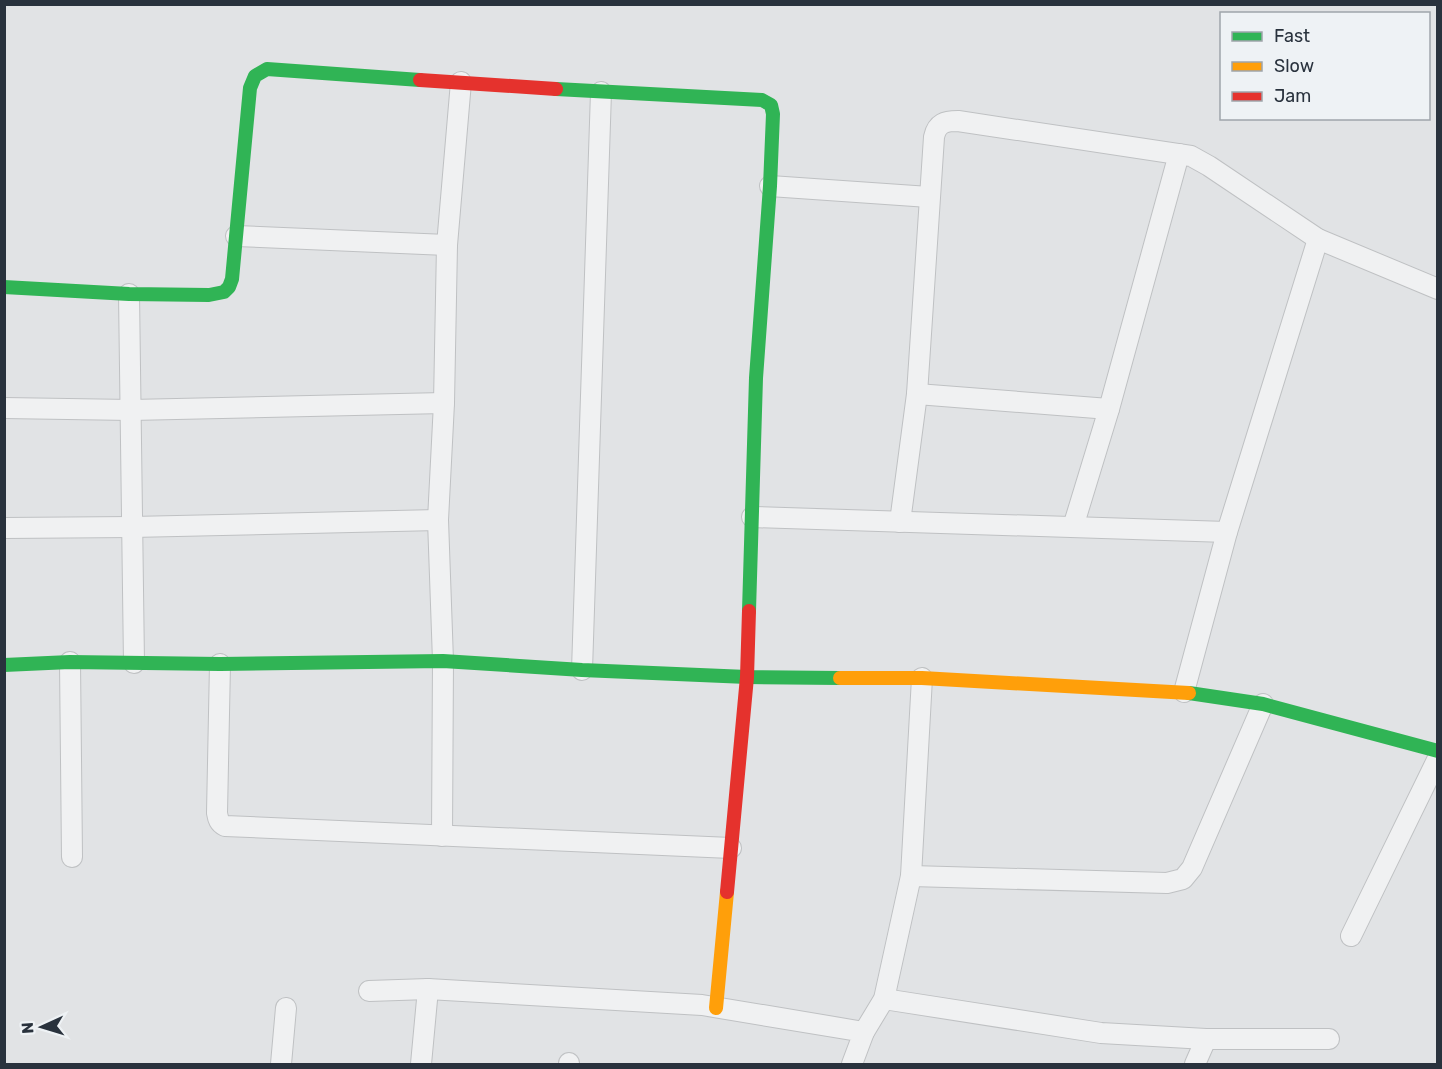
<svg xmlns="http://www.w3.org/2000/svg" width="1442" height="1069" font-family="Rubik,sans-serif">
<rect width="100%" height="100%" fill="#e1e3e5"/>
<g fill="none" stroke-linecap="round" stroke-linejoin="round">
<g stroke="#bfc1c3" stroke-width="22">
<g id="street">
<polyline points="770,186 929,197"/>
<polyline points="236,236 447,245"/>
<polyline points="129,294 134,663"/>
<polyline points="917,394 1109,409"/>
<polyline points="4,408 131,410 444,403"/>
<polyline points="752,517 1227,532"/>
<path d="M900,522L917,394L934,137C937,123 945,121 958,121L1191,156L1209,166L1318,239L1438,289"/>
<polyline points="1073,527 1109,409 1179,154"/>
<polyline points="4,528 132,527 438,520"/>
<polyline points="70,662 72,857"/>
<path d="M220,664L217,813C218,819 219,823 225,826L731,848"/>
<polyline points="582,670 601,92"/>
<polyline points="1184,692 1227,532 1318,239"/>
<polyline points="442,836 443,661 438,520 444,403 447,245 461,82"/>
<polyline points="911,876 1167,883 1183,879 1192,868 1263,704"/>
<polyline points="1351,936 1438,758"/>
<polyline points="369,991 428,989 702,1005 864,1032 852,1064"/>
<polyline points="884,999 1101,1033 1206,1039 1329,1039"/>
<polyline points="864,1032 884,999 911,876 922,678"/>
<polyline points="281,1064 286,1008"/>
<polyline points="421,1064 428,989"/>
<polyline points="569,1064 569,1063"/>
<polyline points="1195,1064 1206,1039"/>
</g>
</g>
<use href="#street" stroke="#f0f1f2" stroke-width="20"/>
<g stroke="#30b455" stroke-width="14">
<polyline points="556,89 762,100 771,105 773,114 770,186 756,378 749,611"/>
<polyline points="4,287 129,294 209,295 224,292 229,287 232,279 250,88 255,76 267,69 420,80"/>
<polyline points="4,665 70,662 220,664 443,661 582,670 747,677 840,678"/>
<polyline points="1189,693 1263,704 1438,751"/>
</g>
<g stroke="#ff9f0a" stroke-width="14">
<polyline points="840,678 922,678 1189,693"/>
<polyline points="716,1008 727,892"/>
</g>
<g stroke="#e5322d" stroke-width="14">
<polyline points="420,80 556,89"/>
<polyline points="727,892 747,677 749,611"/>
</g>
</g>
<rect width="1442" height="1069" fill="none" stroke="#29323d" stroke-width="12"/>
<rect x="1220" y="12" width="210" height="108" fill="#eef2f5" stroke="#9fa5ab" stroke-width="1.5"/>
<rect x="1232" y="32" width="30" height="9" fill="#30b455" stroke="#9fa5ab" stroke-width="1.5"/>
<text x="1274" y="42" font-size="18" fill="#29323d">Fast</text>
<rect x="1232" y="62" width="30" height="9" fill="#ff9f0a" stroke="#9fa5ab" stroke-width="1.5"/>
<text x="1274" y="72" font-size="18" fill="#29323d">Slow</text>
<rect x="1232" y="92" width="30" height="9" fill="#e5322d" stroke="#9fa5ab" stroke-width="1.5"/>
<text x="1274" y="102" font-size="18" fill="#29323d">Jam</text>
<g transform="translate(42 1027) rotate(266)" stroke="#eef2f5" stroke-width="4.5" paint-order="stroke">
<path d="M0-4.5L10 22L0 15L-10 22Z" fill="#29323d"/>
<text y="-9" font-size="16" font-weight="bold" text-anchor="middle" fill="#29323d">N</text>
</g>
</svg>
